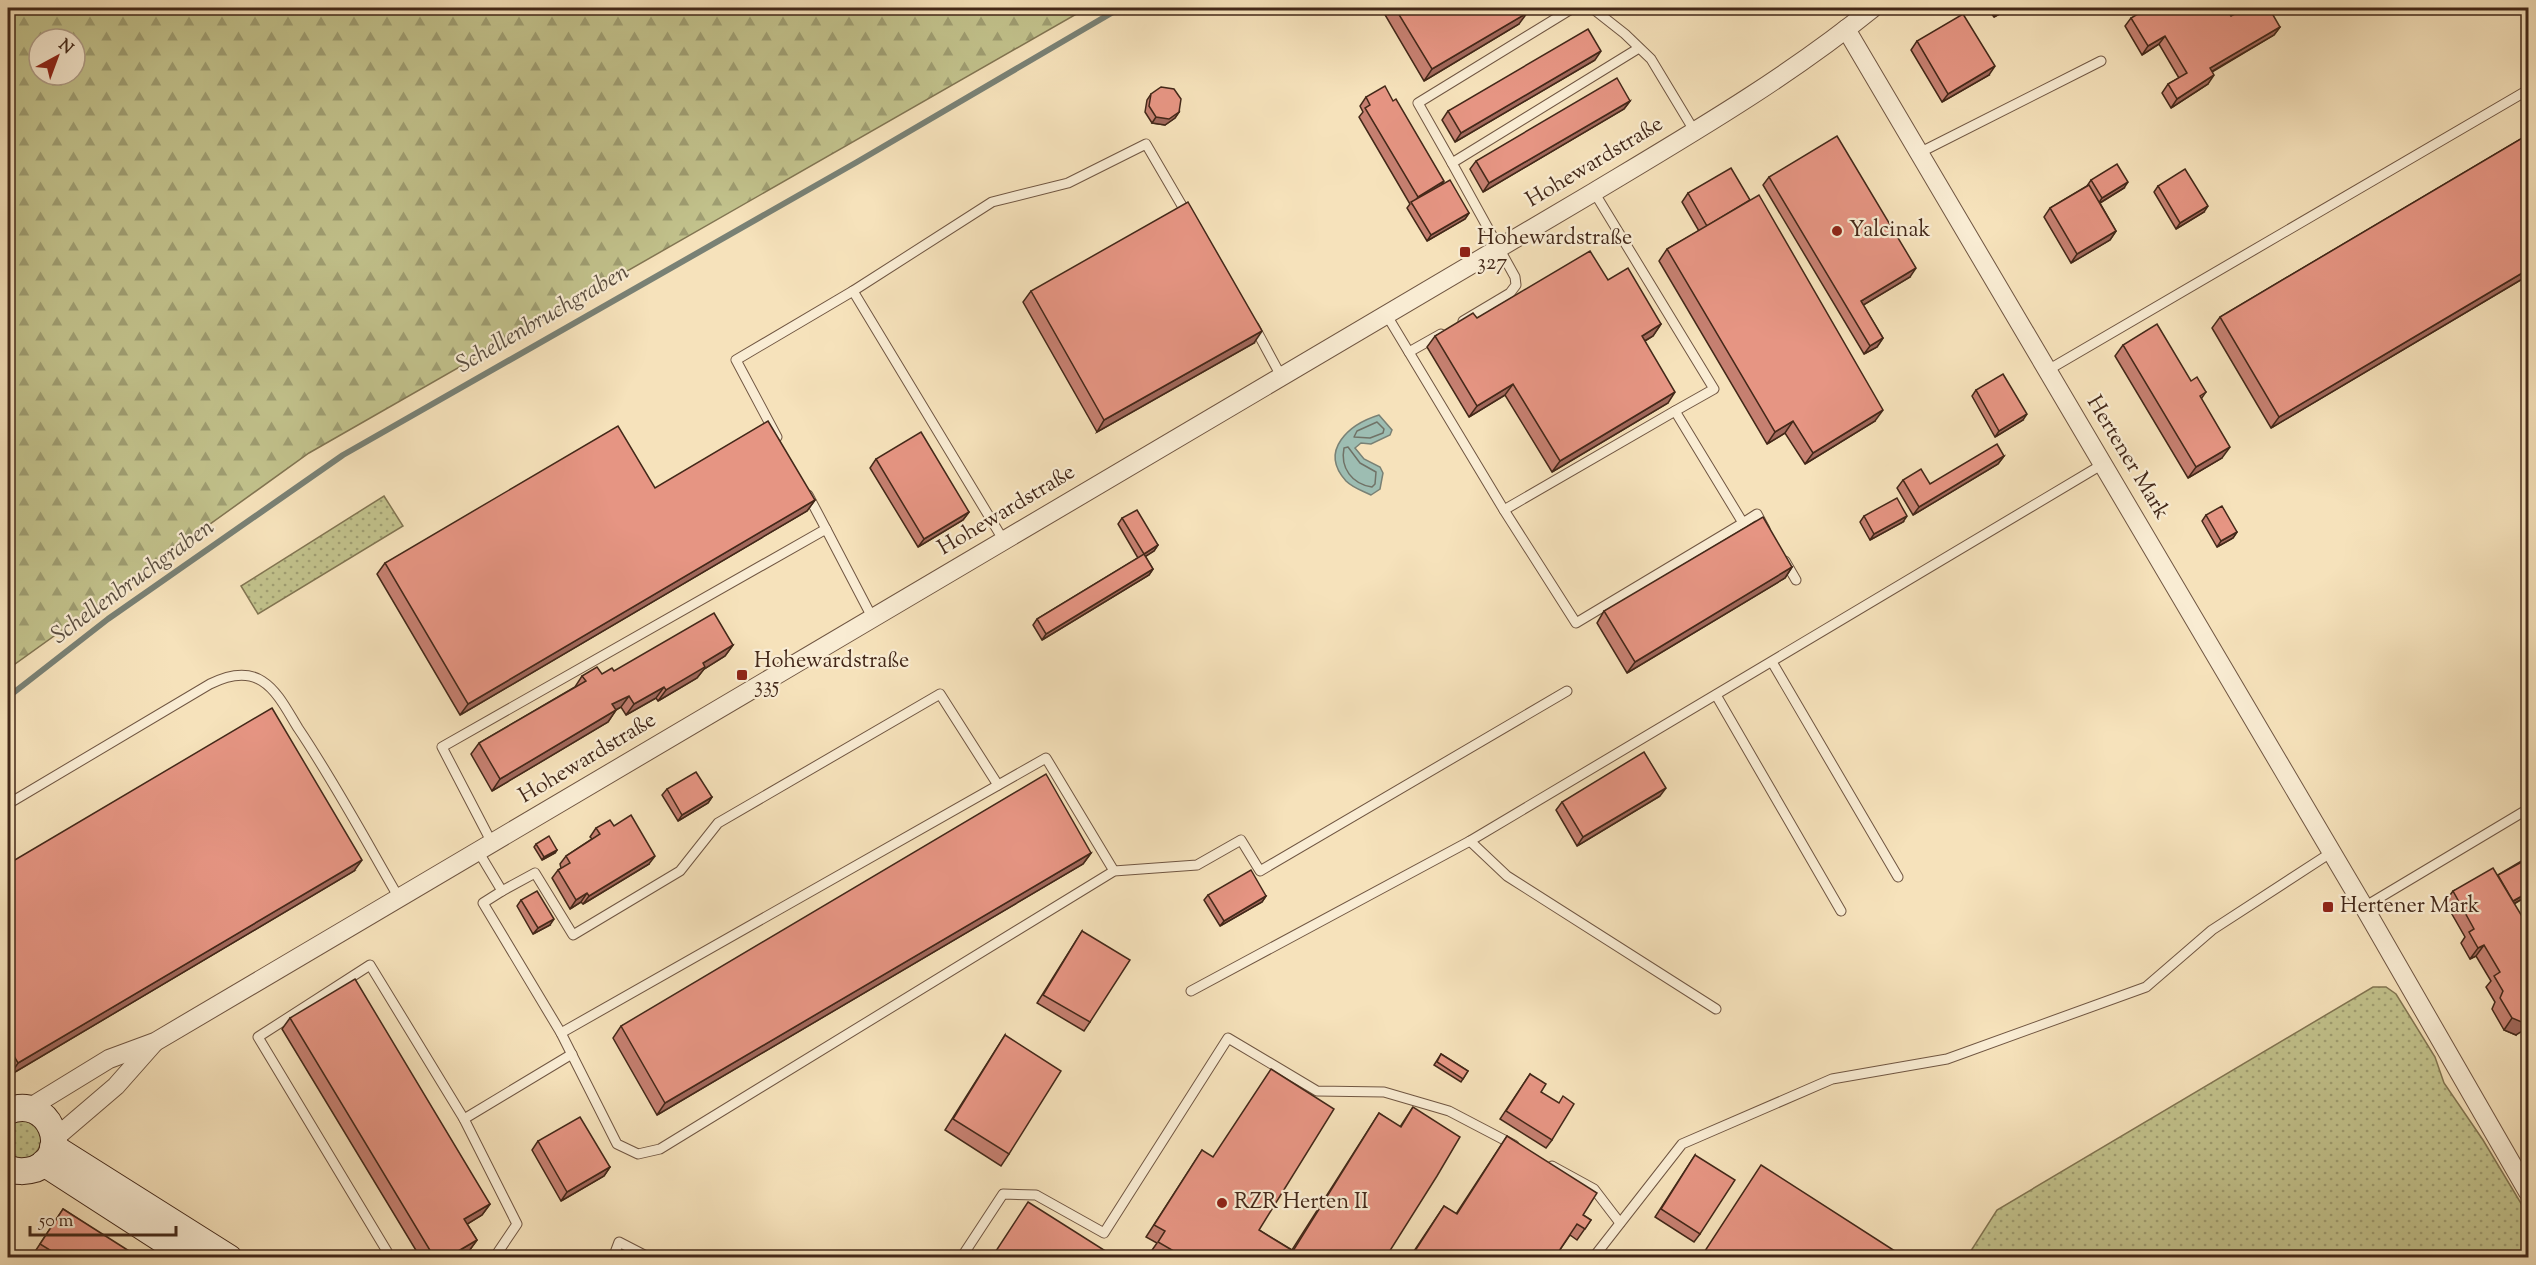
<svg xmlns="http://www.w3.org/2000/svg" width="2536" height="1265" font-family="'Sorts Mill Goudy',serif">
<defs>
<pattern id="grass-dots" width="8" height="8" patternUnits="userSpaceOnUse" patternTransform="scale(1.5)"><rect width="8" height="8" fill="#c2c28c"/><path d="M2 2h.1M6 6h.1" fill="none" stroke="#9f9e72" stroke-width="1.8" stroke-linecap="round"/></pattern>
<pattern id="forest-firs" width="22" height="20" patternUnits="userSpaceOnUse" patternTransform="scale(1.5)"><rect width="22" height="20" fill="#c2c28c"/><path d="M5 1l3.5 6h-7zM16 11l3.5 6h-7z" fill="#9f9e72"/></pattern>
</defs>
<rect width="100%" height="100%" fill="#f6e2bb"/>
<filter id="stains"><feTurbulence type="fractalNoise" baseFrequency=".00333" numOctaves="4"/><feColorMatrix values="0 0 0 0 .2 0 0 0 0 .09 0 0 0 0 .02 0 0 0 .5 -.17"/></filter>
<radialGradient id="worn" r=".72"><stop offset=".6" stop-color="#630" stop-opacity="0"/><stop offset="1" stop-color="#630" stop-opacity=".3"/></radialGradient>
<g fill="url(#grass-dots)" stroke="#827552" stroke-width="1.5">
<polygon points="384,496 403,526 258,614 241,586"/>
<polygon points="2373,987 2386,987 2396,994 2435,1057 2444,1083 2483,1140 2528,1215 2528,1257 1967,1257 1997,1210"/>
<path d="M23,1120C60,1131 32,1175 8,1153V1126L14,1121Z"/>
</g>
<path fill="url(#forest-firs)" stroke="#827552" stroke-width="1.5" fill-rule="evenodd" d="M8,8H1087L309,453L8,669ZM39,39H75V75H39Z"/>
<path fill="#9dbdb2" stroke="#798175" stroke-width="1.5" d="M1379,415L1392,430L1390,435L1371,444L1361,443L1355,448L1364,459L1380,467L1383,473L1380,489L1371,495C1363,491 1353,488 1346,481C1318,450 1350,424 1379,415Z"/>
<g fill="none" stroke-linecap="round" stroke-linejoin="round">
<g stroke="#707266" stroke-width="1.5">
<polygon points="1377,422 1384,429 1383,433 1370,438 1354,437 1357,431"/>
<path d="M1348,447L1360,463L1376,472L1375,484L1372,487C1352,484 1340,468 1344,448Z"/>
</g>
<polyline stroke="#798175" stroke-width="6" points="8,697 108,619 343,455 857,162 1120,8"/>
<g stroke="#705642" stroke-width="11">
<g id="service">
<polyline points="1592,8 1625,34 1651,59 1695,132"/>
<polyline points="1919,153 2101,61"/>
<polyline points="1452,163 1418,103 1573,8"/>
<polyline points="1594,192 1714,389 1675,411 1743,523 1757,514 1765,529"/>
<polyline points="853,291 992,202 1068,183 1146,144 1188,216"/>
<polyline points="1386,314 1504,510"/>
<polyline points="1463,321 1510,293 1516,285 1515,277 1452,163 1639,48"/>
<polyline points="1254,326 1281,376"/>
<polyline points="1409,352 1441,334"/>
<polyline points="2048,370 2528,90"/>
<polyline points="1675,411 1504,510 1576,623 1743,523"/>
<polyline points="777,437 736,360 853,291 1004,541"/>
<polyline points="808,495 826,529"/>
<polyline points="1785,561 1796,580"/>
<polyline points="1772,662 1898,877"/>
<polyline points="1716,695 1841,911"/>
<path d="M8,804L210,684C226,676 245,670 262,681C278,691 288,712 298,728C335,783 366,841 399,898"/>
<polyline points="1470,841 1507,876 1716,1009"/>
<polyline points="492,843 442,747 826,529 873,619"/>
<polyline points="478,851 502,891 483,903 561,1033 617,1144 638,1154 660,1149 1114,871 1197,865 1241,840 1260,871 1567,691"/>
<polyline points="502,891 535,873 573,935 680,871 718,823 940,694 998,785"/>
<polyline points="2364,907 2528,809"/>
<polyline points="1191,991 1470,841 2103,464"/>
<polyline points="561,1033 1046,758 1114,871"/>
<polyline points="464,1119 572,1054"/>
<polyline points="1552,1166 1594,1189 1620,1223"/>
<polyline points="391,1258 258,1037 370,965 464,1119 517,1224 494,1258"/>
<polyline points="613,1258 619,1242 650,1258"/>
<polyline points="961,1258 1003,1194 1036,1195 1104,1233 1228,1038 1317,1091 1384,1092 1449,1111 1514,1145"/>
<polyline points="1593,1258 1682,1144 1832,1079 1947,1059 2146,987 2212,930 2332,852"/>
</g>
</g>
<g stroke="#705642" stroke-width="20">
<g id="minor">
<polyline points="1846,29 2364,907 2528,1192"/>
<path d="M29,1108L109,1059L155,1042L1594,192C1689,135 1787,78 1873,8"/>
<polyline points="54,1139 116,1086 154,1043"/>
</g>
</g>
<g stroke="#432819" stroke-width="28">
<g id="secondary">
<path d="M8,1111C49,1094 73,1153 35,1169C26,1172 15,1172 8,1168"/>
<polyline points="53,1147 229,1258"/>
<polyline points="44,1163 191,1258"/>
</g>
</g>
<use href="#service" stroke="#f9ecd3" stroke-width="9"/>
<use href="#minor" stroke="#f9ecd3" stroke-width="18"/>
<use href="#secondary" stroke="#f9ecd3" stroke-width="26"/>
</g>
<g fill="#c68071" stroke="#432819" stroke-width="1.5">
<polygon points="1381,8 1524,8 1519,24 1424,81"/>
<polygon points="1987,8 2010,8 1994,17"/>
<polygon points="2028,8 2042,8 2031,14"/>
<polygon points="2178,14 2231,16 2280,27 2274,35 2212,72 2208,84 2171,108 2162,93 2168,84 2179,78 2159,44 2142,55 2125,26 2131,18"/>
<polygon points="1917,41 1989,75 1942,102 1911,50"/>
<polygon points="1595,60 1455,142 1442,120 1448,111"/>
<polygon points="1151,94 1179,112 1175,118 1165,125 1152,123 1145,112 1147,100"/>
<polygon points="1366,97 1469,213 1465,219 1427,241 1407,208 1410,204 1359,117 1363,112 1360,106"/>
<polygon points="1630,101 1624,109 1483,192 1470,169 1476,161"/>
<polygon points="2529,134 2529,275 2271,428 2212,328 2220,317"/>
<polygon points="1769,177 1910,277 1863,305 1883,338 1877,347 1864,354 1763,185"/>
<polygon points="2091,180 2124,188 2100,203 2116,231 2110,240 2071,263 2044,217 2050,208 2087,186"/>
<polygon points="2158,186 2204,212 2176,229 2154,192"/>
<polygon points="1688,193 1875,421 1805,464 1785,433 1767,444 1659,261 1667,249 1699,231 1682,202"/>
<polygon points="1608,280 1661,324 1653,336 1645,341 1668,403 1552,472 1505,395 1469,417 1427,347 1435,336 1477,318"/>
<polygon points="1031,291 1254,343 1097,432 1023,302"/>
<polygon points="2123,345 2191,381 2206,392 2201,399 2222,458 2188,478 2115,356"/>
<polygon points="1976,390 2023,420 1995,437 1972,396"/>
<polygon points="2004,456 1998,464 1913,515 1897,488 1903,480 1930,484"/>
<polygon points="876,459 969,512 963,520 918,547 870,468"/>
<polygon points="655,488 815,500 807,511 460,715 377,574 385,563"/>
<polygon points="2206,515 2237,532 2233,538 2217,547 2202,521"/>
<polygon points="1864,516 1903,522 1870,540 1860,522"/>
<polygon points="1122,518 1158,545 1154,551 1145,556 1153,569 1149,575 1042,640 1033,625 1037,619 1138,558 1118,524"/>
<polygon points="1792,567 1785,578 1627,673 1597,623 1604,611"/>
<polygon points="733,645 725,656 704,669 697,678 658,701 656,698 626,715 621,707 616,710 608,722 492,791 471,754 479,743 575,687 582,676 602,674"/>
<polygon points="667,789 712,797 708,803 678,821 662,795"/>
<polygon points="1660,796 1577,846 1556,810 1562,802"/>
<polygon points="614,826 649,864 583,904 581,902 570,909 552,878 558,870 561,868 560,864 566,856 592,839 590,837 596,828"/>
<polygon points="536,844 557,850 555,853 542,860 534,847"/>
<polygon points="1091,853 1083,864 657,1115 613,1038 621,1026"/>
<polygon points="2529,855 2529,899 2527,896 2514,904 2516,1035 2504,1030 2492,1009 2495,1002 2486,987 2491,981 2476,956 2470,959 2461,943 2465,937 2445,902 2453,891 2498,875 2525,859"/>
<polygon points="8,864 354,871 10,1075 8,1071"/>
<polygon points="1208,895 1266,896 1262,902 1220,926 1204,900"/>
<polygon points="521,900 550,925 533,934 517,906"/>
<polygon points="1082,931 1090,1022 1084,1031 1037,1003"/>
<polygon points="290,1018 490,1204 482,1215 467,1224 477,1240 469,1251 459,1257 420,1257 282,1029"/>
<polygon points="1005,1035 1009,1154 1001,1166 945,1130"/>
<polygon points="1441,1054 1468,1071 1461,1082 1434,1065"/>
<polygon points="1530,1074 1541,1092 1552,1140 1546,1148 1500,1119"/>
<polygon points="1413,1107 1386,1257 1158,1257 1150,1253 1157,1243 1146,1237 1202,1150 1259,1230 1292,1250 1379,1113 1400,1127"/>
<polygon points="1507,1136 1583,1215 1591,1220 1577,1240 1570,1235 1555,1257 1410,1257 1444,1206 1456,1214"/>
<polygon points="538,1141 610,1167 604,1176 561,1201 532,1150"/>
<polygon points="1695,1155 1700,1234 1694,1242 1655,1217"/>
<polygon points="63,1209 136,1257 41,1257 34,1253"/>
</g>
<g fill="#a1685c" stroke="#432819" stroke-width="1.5">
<polygon points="2005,8 2010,8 1994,17 1998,11"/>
<polygon points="1527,13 1519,24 1424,81 1432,69"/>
<polygon points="2280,27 2274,35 2204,76 2210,68"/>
<polygon points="2165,36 2159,44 2142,55 2148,46"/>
<polygon points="1601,51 1595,60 1455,142 1461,133"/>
<polygon points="1995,66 1989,75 1942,102 1948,94"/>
<polygon points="2214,75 2208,84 2171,108 2177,99"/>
<polygon points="1630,101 1624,109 1483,192 1489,183"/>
<polygon points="1179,112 1175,118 1165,125 1152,123 1156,117"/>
<polygon points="1444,181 1438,190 1412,205 1418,197"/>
<polygon points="2128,182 2124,188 2098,204 2102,198"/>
<polygon points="2208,206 2204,212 2176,229 2180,223"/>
<polygon points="1469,213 1465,219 1427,241 1431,235"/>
<polygon points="2116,231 2110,240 2071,263 2077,254"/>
<polygon points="1916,268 1910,277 1855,310 1861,301"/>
<polygon points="2529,269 2529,275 2271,428 2279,417"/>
<polygon points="1661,324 1653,336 1634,347 1642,336"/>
<polygon points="1262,331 1254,343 1097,432 1104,420"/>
<polygon points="1883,338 1877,347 1864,354 1870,346"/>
<polygon points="1513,384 1505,395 1469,417 1477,406"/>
<polygon points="1675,392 1668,403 1552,472 1560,461"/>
<polygon points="1883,410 1875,421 1805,464 1813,453"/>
<polygon points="2027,414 2023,420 1995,437 1999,431"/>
<polygon points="1793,421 1785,433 1767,444 1775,432"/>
<polygon points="2230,447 2222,458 2188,478 2196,467"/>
<polygon points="2004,456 1998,464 1913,515 1919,507"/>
<polygon points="815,500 807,511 460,715 468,704"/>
<polygon points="969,512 963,520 918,547 924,539"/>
<polygon points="1907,516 1903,522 1870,540 1874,534"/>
<polygon points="2237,532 2233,538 2217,547 2221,541"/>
<polygon points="1158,545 1154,551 1140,560 1144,554"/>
<polygon points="1792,567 1785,578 1627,673 1635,662"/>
<polygon points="1153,569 1149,575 1042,640 1046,634"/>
<polygon points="733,645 725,656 704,669 697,678 658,701 666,690 703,663"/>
<polygon points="664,687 656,698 626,715 634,704"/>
<polygon points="629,696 621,707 604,716 612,704"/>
<polygon points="616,710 608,722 492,791 500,779"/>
<polygon points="1666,788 1660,796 1577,846 1583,837"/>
<polygon points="712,797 708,803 678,821 682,815"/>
<polygon points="557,850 555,853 542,860 544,857"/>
<polygon points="1091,853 1083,864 657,1115 665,1103"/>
<polygon points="655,856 649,864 583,904 589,896"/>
<polygon points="362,860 354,871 10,1075 18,1063"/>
<polygon points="2529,892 2527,896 2503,910 2507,905"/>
<polygon points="587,893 581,902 570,909 576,900"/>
<polygon points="1266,896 1262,902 1220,926 1224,921"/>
<polygon points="554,919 550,925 533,934 538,928"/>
<polygon points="2484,945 2476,956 2470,959 2478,948"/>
<polygon points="2512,1018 2529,1020 2529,1027 2516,1035 2504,1030"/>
<polygon points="610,1167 604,1176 561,1201 567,1192"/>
<polygon points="490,1204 482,1215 456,1231 464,1219"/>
<polygon points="477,1240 469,1251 459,1257 448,1257"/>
</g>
<g fill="#e69583" stroke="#432819" stroke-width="1.5">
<polygon points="1395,8 1524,8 1527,13 1432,69"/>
<polygon points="1996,8 2005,8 1998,11"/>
<polygon points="2031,8 2039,8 2033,11"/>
<polygon points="2148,8 2175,8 2178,14 2189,8 2226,8 2231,16 2247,8 2269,8 2280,27 2210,68 2214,75 2177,99 2168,84 2187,73 2165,36 2148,46 2131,18"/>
<polygon points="1963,14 1995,66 1948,94 1917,41"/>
<polygon points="1588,29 1601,51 1461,133 1448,111"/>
<polygon points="1617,78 1630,101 1489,183 1476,161"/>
<polygon points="1385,86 1393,101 1396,99 1444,181 1418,197 1365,108 1370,105 1366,97"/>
<polygon points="1161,87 1174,89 1181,99 1179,112 1169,119 1156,117 1149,106 1151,94"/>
<polygon points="2529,134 2529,269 2279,417 2220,317"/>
<polygon points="1837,136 1916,268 1861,301 1883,338 1870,346 1769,177"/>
<polygon points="2117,164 2128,182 2102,198 2091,180"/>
<polygon points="1731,168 1750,200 1707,226 1688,193"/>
<polygon points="2185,169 2208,206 2180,223 2158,186"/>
<polygon points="1450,180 1469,213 1431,235 1411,202"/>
<polygon points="2089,185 2116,231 2077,254 2050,208"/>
<polygon points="1759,195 1883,410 1813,453 1793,421 1775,432 1667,249"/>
<polygon points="1188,202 1262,331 1104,420 1031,291"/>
<polygon points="1590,251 1608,280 1628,268 1661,324 1642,336 1675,392 1560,461 1513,384 1477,406 1435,336 1473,313 1477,318"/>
<polygon points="2157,324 2191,381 2197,377 2206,392 2200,396 2230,447 2196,467 2123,345"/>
<polygon points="2003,374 2027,414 1999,431 1976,390"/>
<polygon points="768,421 815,500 468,704 385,563 618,426 655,488"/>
<polygon points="921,432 969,512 924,539 876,459"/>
<polygon points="1997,444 2004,456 1919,507 1903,480 1921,469 1930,484"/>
<polygon points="1897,498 1907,516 1874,534 1864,516"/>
<polygon points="2222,506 2237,532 2221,541 2206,515"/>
<polygon points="1137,510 1158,545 1144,554 1122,518"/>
<polygon points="1763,517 1792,567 1635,662 1604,611"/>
<polygon points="1144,554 1153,569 1046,634 1037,619"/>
<polygon points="714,613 733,645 703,663 705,667 666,690 664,687 634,704 629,696 612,704 616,710 500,779 479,743 586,681 582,676 597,667 602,674 612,668 614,671"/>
<polygon points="272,708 362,860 18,1063 8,1046 8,864"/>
<polygon points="1644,752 1666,788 1583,837 1562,802"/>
<polygon points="696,772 712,797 682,815 667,789"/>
<polygon points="1046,774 1091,853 665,1103 621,1026"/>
<polygon points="631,815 655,856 589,896 587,893 576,900 558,870 570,863 566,856 600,834 596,828 610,820 614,826"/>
<polygon points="549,836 557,850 544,857 536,844"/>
<polygon points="2529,858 2529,892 2513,901 2498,875"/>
<polygon points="2493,868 2529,928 2529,1020 2524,1023 2512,1018 2500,998 2503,991 2494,976 2500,972 2484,945 2478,948 2469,932 2474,929 2453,891"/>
<polygon points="1251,870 1266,896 1224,921 1208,895"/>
<polygon points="537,891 554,919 538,928 521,900"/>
<polygon points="1082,931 1130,960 1090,1022 1043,995"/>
<polygon points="355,979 490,1204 464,1219 477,1240 448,1257 434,1257 290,1018"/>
<polygon points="1005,1035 1061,1071 1009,1154 953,1119"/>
<polygon points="1441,1054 1468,1071 1463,1079 1437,1062"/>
<polygon points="1271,1069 1334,1109 1259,1230 1293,1251 1379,1113 1401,1127 1413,1107 1460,1137 1437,1176 1386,1257 1184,1257 1158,1242 1165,1231 1154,1225 1202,1150 1213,1157"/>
<polygon points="1530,1074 1546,1084 1541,1092 1559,1103 1563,1096 1574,1104 1552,1140 1506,1111"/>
<polygon points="580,1117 610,1167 567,1192 538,1141"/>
<polygon points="1507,1136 1597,1193 1583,1215 1591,1220 1585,1229 1577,1224 1555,1257 1411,1257 1444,1206 1457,1214"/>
<polygon points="1695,1155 1735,1180 1700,1234 1661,1209"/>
<polygon points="1761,1165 1898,1253 1895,1257 1701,1257"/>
<polygon points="1028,1202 1115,1257 992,1257"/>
<polygon points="63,1209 137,1256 136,1257 61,1257 40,1244"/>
</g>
<g fill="#8f2418" stroke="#f9ecd3" stroke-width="2">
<circle cx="1837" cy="231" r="6"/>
<rect x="1459" y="246" width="12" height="12" rx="3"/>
<rect x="736" y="669" width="12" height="12" rx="3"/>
<rect x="2322" y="901" width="12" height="12" rx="3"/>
<circle cx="1222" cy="1203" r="6"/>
</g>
<g text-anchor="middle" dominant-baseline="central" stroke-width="4.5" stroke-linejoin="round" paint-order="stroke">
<g font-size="22" fill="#432819" stroke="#f9ecd3">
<text transform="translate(1595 163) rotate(-31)">Hohewardstraße</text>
<text transform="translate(2127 458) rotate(59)">Hertener Mark</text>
<text transform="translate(1007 511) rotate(-31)">Hohewardstraße</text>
<text transform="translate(588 759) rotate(-31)">Hohewardstraße</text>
</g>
<g font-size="22" fill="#432819" stroke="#f9ecd3" text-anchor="start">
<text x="1849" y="231">Yalcinak</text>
<text x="1477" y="239">Hohewardstraße<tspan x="1477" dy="25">327</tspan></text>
<text x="754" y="662">Hohewardstraße<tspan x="754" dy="25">335</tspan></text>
<text x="2340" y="907">Hertener Mark</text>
<text x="1234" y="1203">RZR Herten II</text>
</g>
<g font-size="24" font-style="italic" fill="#5a4d3f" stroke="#f9ecd3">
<text transform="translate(543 319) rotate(-30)">Schellenbruchgraben</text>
<text transform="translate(133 582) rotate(-36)">Schellenbruchgraben</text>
</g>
</g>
<rect width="2536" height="1265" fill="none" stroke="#f6e2bb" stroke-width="30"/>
<rect x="9" y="9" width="2518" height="1247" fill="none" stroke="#432819" stroke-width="3"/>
<rect x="15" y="15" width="2506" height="1235" fill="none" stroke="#432819" stroke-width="1.5"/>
<g transform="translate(57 57) rotate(41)"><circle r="28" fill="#f9ecd3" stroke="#b09e89" stroke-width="1.5"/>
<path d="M0-4.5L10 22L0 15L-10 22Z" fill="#8f2418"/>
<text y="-9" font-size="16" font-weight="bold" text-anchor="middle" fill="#432819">N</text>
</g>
<path d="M30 1226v9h146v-9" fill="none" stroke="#432819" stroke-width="3"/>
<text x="39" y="1226" font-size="18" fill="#432819" stroke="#f9ecd3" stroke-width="4.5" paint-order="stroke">50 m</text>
<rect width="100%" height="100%" filter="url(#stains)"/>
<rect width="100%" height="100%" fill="url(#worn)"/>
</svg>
